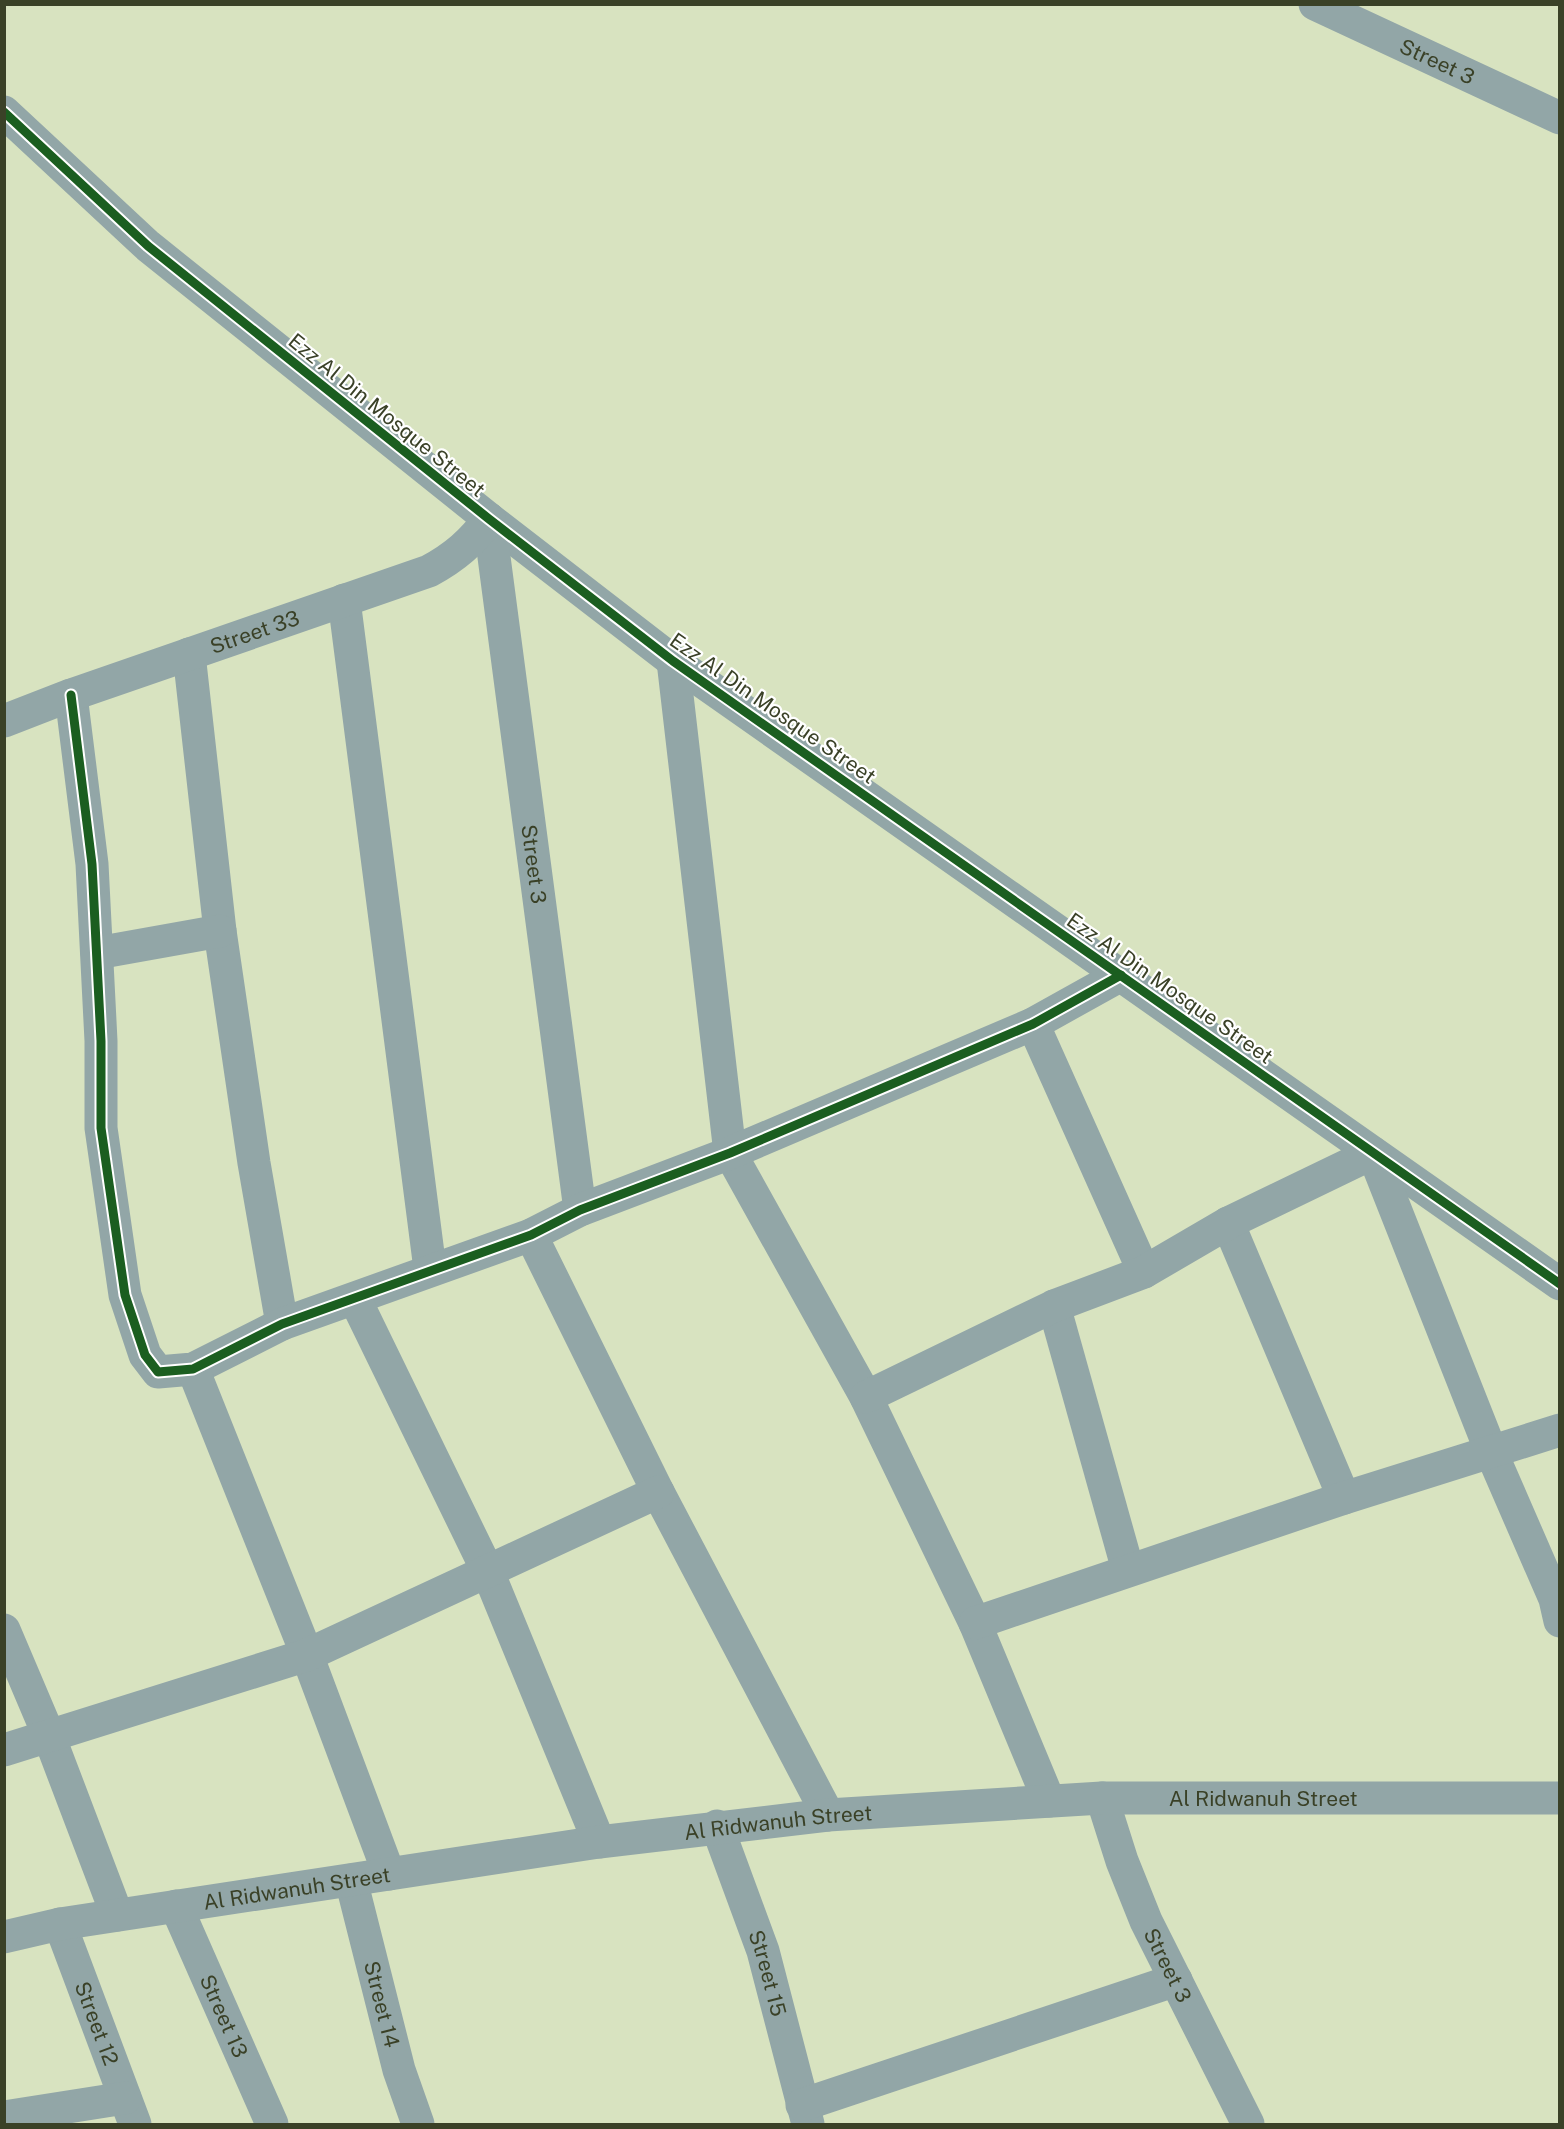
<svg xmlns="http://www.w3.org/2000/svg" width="1564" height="2129" font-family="'Public Sans',sans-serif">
<rect width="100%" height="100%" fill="#d8e3c0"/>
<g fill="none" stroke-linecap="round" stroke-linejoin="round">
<g stroke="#92a6a7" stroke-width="33">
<path id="s1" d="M1315,4L1560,118"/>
<polyline points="4,112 148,246 489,519 673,661 1560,1284"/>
<path id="s2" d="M489,519L580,1210"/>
<polyline points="344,600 430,1269"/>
<polyline points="189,654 220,931 254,1163 282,1324"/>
<polyline points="673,661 730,1153 866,1397 975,1623 1049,1801"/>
<polyline points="71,695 92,864 101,1041 101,1128 125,1295 145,1355 158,1372 193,1369 282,1324 531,1235 580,1210 730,1153 1033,1024 1121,975"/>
<path id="s3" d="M4,721L71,695L429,571C455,557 472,542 489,519"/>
<polyline points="97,953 220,931"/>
<polyline points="1033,1024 1144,1272"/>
<polyline points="1228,1223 1344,1498"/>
<polyline points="531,1235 658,1492 828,1815"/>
<polyline points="355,1299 488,1572 599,1842"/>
<polyline points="1054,1306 1128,1570"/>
<polyline points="193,1369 307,1655 389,1874"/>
<polyline points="866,1397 1054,1306 1144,1272 1228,1223 1373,1153 1492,1454 1555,1599 1560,1621"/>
<polyline points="975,1623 1344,1498 1560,1430"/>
<polyline points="4,1630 49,1736 117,1915"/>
<polyline points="4,1750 307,1655 658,1492"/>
<path id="s4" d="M1102,1798L1122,1861L1146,1921L1248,2124"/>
<path id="s5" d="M717,1826L763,1951L808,2124"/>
<path id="s6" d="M351,1880L399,2070L418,2124"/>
<path id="s7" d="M176,1906L272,2124"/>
<path id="s8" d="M60,1924L135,2124"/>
<path id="s9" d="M4,1937L60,1924L599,1842L828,1815L1102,1798H1560"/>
<polyline points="802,2105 1176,1980"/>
<polyline points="4,2117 125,2098"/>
</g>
<g stroke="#fff" stroke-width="13">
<g id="cycleway">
<polyline points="4,112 148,246 489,519 673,661 1560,1284"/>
<polyline points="71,695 92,864 101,1041 101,1128 125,1295 145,1355 158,1372 193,1369 282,1324 531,1235 580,1210 730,1153 1033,1024 1121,975"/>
</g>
</g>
<use href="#cycleway" stroke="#1b5e20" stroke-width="9"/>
</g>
<g text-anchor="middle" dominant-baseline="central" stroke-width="4.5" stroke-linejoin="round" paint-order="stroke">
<g font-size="21" fill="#3a4127" stroke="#fff">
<text stroke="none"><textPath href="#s1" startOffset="135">Street 3</textPath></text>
<text transform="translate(387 415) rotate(39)">Ezz Al Din Mosque Street</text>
<text stroke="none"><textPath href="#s3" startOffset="266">Street 33</textPath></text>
<text transform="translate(773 708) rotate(35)">Ezz Al Din Mosque Street</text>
<text stroke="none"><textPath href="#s2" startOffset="348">Street 3</textPath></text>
<text transform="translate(1170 988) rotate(35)">Ezz Al Din Mosque Street</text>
<text stroke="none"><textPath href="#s9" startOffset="1269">Al Ridwanuh Street</textPath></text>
<text stroke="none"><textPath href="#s9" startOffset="783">Al Ridwanuh Street</textPath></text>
<text stroke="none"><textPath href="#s9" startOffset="297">Al Ridwanuh Street</textPath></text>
<text stroke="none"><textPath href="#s4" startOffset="180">Street 3</textPath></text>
<text stroke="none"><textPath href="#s5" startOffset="156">Street 15</textPath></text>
<text stroke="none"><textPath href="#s6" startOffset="128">Street 14</textPath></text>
<text stroke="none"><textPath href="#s7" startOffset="120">Street 13</textPath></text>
<text stroke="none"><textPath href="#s8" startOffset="106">Street 12</textPath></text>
</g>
</g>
<rect width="1564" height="2129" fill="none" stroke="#3a4127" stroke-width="12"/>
</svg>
